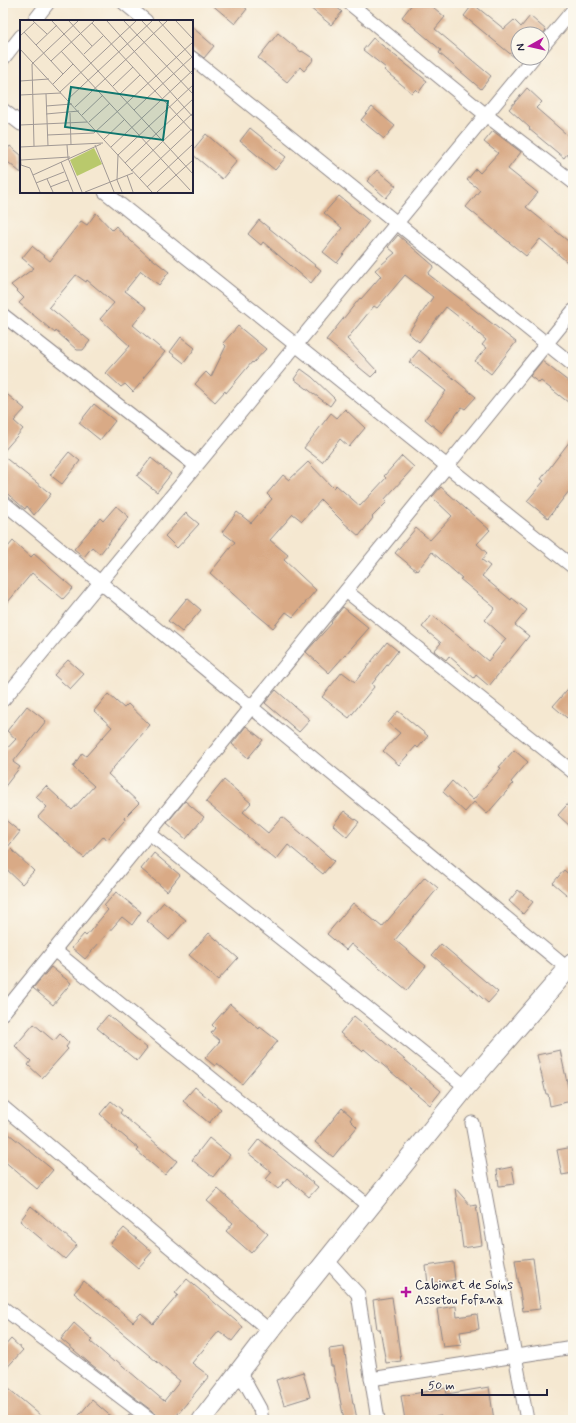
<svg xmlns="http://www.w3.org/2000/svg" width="576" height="1423" font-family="Mynerve,sans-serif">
<rect width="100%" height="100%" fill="#fbf7ec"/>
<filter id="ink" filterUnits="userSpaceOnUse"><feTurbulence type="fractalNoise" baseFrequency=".025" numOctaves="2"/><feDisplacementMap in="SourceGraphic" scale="8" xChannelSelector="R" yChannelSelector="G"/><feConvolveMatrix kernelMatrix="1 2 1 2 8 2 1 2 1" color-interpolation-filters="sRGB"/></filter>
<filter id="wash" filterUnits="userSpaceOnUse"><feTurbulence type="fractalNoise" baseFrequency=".012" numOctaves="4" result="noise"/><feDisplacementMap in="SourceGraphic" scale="16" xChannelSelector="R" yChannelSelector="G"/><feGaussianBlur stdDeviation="0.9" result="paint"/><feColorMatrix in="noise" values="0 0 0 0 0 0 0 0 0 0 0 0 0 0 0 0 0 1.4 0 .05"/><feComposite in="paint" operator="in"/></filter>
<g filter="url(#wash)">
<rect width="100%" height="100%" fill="#f5e8d1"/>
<g id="blocks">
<g fill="#d9aa86">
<polygon points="210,3 239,3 247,9 235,24"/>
<polygon points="304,3 332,3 342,12 331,25"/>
<polygon points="413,3 428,3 445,17 435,29 491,76 481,89 439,53 441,50 402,17"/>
<polygon points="473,4 504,29 514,20 521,27 530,16 546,30 542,35 518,34 518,52 514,57 464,16"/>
<polygon points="192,27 214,46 204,58 192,49"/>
<polygon points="278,33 301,52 302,51 314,59 304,71 300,67 287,82 258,58"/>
<polygon points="373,38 427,81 419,92 416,89 412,93 384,70 386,68 363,50"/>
<polygon points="527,88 542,102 536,108 573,140 573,159 567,154 564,158 529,129 530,128 509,109"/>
<polygon points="372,107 395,126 384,139 361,120"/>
<polygon points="250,128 286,157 275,170 240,141"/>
<polygon points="493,131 521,152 508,169 538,193 526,207 573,245 573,267 540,239 526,256 466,207 480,190 467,180 476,169 480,173 498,153 484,142"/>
<polygon points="206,134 237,161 222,179 192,154 192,151"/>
<polygon points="10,146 21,155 21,173 3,158 3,155"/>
<polygon points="377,170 396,186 386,198 367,181"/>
<polygon points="339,196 369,221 337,263 323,252 342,228 324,213"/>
<polygon points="96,213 112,230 116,226 122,233 150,258 150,257 169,272 159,285 141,271 125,291 147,308 133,325 165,352 143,378 144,379 133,392 125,384 121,387 106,373 130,346 100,319 114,303 87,280 86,282 76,275 49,307 90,341 83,350 77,350 56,331 55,333 19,303 24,298 11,285 34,268 22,258 32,246 50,261 81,221 87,225"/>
<polygon points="259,220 321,270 311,283 263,242 261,245 248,234"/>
<polygon points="398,235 434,266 428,274 516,342 491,374 475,361 486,348 482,345 486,340 472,328 473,328 446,307 419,342 408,333 433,297 405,275 377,308 374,306 347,339 377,371 371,377 326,340 360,298 361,299 381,276 375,270 395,253 388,247"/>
<polygon points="238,326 266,349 253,363 252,362 226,393 225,391 215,402 195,384 206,372 211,377 226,346 223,343"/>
<polygon points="181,337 195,348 184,363 170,352"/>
<polygon points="419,350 476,397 465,409 462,407 442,433 425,419 446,391 409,362"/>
<polygon points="542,361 573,385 573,406 541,381 539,383 530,376"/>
<polygon points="301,369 312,377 335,399 330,406 294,379"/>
<polygon points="3,391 25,409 14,421 23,429 3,452"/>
<polygon points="94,404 115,421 100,440 79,423"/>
<polygon points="345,409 365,428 349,447 340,439 322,462 304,448 331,413 337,418"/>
<polygon points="573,437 573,486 548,518 527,501 544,481 541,479"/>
<polygon points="69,452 80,461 62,484 50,475"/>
<polygon points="3,456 51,494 34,515 27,506 25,509 3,490"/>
<polygon points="402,456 414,467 384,500 387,502 372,517 373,518 359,536 344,523 321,500 302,521 293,514 270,540 288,555 284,560 316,590 293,617 286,612 273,628 244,604 210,573 235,542 222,532 237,512 251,523 272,499 267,494 283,475 289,480 308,462 333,488 336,485 360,506 386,478 384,476"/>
<polygon points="151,458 171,474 157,492 137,476"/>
<polygon points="441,487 490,530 477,544 487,553 482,560 490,566 482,576 511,600 512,598 527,610 515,625 529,636 489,686 476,675 474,678 449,656 446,660 434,651 441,643 422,627 432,615 488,661 506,639 485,620 495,608 460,579 462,578 432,552 417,571 395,553 416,528 430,540 452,516 432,497"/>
<polygon points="116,506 129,517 100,554 92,547 84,557 74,549 100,518 103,521"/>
<polygon points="186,513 199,524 177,548 165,536"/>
<polygon points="13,541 31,557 34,554 73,588 63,599 32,573 3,608 3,553"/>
<polygon points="187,598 201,610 182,632 168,621"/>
<polygon points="343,607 369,628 329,673 306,652 332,623 331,622"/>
<polygon points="387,642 398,651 372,684 374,687 349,718 322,697 342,672 355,682"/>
<polygon points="68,660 84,674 70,689 54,675"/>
<polygon points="573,683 573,711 567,718 553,706"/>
<polygon points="276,690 310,720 299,732 265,703"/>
<polygon points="108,694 124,708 128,704 150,725 108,774 139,803 124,818 125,820 107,840 104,836 84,858 38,817 47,807 36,797 46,786 72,810 94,786 73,767 82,753 86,756 112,727 94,711"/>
<polygon points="27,706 46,721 13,762 20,767 3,789 3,753 16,739 7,731"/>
<polygon points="398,711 428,736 418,748 416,746 399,765 383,751 400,733 388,723"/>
<polygon points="246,726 263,740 248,758 232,744"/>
<polygon points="514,750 528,762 511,782 513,784 487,814 474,802 465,812 443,792 452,781 473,800 501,768 499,767"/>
<polygon points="224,780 251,803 243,812 268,833 282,817 334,861 323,874 288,845 276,860 206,802"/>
<polygon points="573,798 573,829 558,815"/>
<polygon points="185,801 204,817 186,839 167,823"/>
<polygon points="344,811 359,822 347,837 333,825"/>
<polygon points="3,818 20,832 3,853"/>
<polygon points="11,849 34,871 22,884 3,866 3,858"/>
<polygon points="154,853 180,875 167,891 141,869"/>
<polygon points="564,870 573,878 573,900 553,883"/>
<polygon points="425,877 438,888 395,940 426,966 407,990 351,944 346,950 327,934 353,903 382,927"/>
<polygon points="518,890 533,902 523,914 509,901"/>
<polygon points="116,892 141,912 132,925 122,917 85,959 72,948 84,934 86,936 108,910 104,906"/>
<polygon points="164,902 186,920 169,940 147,921"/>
<polygon points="209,933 238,958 218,980 189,955"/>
<polygon points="441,944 498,992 488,1003 432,955"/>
<polygon points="51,967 71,983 53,1005 33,988"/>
<polygon points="230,1004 259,1029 260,1027 278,1041 242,1084 217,1063 215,1066 205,1058 220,1041 211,1033 215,1028 212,1025"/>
<polygon points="108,1015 147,1048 137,1061 97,1028"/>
<polygon points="354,1016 441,1091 430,1105 364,1049 362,1051 340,1033"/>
<polygon points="34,1024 54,1041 60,1034 69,1043 66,1047 68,1049 42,1078 28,1065 31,1061 15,1046"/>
<polygon points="560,1050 571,1101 550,1106 548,1094 546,1094 537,1055"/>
<polygon points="195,1087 221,1109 209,1123 183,1101"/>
<polygon points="111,1101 122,1110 120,1113 177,1161 165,1175 137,1151 139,1149 112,1126 112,1125 100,1114"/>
<polygon points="342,1108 352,1117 350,1120 357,1127 333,1157 315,1142"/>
<polygon points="3,1129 53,1170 37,1189 3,1160"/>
<polygon points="209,1138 230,1155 213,1177 192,1160"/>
<polygon points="259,1139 318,1187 309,1197 287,1178 278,1189 266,1179 272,1172 248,1153"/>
<polygon points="573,1147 573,1173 562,1175 557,1150"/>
<polygon points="512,1167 515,1184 499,1186 497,1170"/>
<polygon points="455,1188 471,1206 476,1205 482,1245 463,1248"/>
<polygon points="218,1189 268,1234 251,1253 226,1231 233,1223 207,1201"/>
<polygon points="31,1206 77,1245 65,1259 20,1221"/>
<polygon points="124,1228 152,1252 138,1268 110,1244"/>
<polygon points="533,1258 540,1309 523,1311 515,1260"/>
<polygon points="453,1262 455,1280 428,1284 426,1266"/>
<polygon points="187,1279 243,1327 232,1341 219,1331 192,1363 209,1376 173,1420 159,1420 156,1414 88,1362 61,1339 74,1323 93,1340 91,1342 114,1362 116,1360 164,1401 180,1381 74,1293 84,1281 106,1300 107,1299 133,1322 141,1313 153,1324 178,1295 175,1293"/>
<polygon points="392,1297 401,1361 386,1363 380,1329 377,1329 373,1300"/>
<polygon points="456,1306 457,1317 477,1314 479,1329 460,1332 462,1345 443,1347 437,1309"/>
<polygon points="11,1339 23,1350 3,1372 3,1348"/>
<polygon points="344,1347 353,1404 354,1404 357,1419 349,1420 344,1420 337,1383 336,1383 333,1366 331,1366 329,1349"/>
<polygon points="303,1372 310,1397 284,1405 276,1380"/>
<polygon points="3,1384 46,1420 3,1420"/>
<polygon points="489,1387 494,1420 441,1420 441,1416 416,1420 405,1420 401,1396 446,1388 447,1394"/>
<polygon points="92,1400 115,1420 75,1420"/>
<polygon points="129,1414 138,1420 124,1420"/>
</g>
</g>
</g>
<g filter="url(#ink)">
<use href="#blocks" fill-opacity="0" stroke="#8c8586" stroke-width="1"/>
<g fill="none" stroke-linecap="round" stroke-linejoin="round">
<g stroke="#8c8586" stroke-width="15">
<g id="street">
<polyline points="124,3 146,21"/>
<polyline points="349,3 486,115 573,182"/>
<polyline points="34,21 48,3"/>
<polyline points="542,47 573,10"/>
<polyline points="192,58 573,365"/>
<polyline points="3,59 21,36"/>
<polyline points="3,110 21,124"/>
<polyline points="105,192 573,567"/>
<polyline points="3,315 196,466"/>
<polyline points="3,502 573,973"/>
<polyline points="346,591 573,772"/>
<polyline points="3,700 533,58"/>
<polyline points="149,833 466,1087"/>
<polyline points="54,950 370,1207"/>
<polyline points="3,1013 573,311"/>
<polyline points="3,1107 270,1331"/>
<polyline points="472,1123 527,1420"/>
<polyline points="327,1260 358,1294 378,1420"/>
<polyline points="3,1308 151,1420"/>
<polyline points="239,1371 260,1409 262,1420"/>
<polyline points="371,1379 573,1347"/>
</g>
</g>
<g stroke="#8c8586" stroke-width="21">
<polyline id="secondary" points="202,1420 270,1331 466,1087 573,963"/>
</g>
<use href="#street" stroke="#fff" stroke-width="13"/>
<use href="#secondary" stroke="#fff" stroke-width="19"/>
</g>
</g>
<path fill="#b5179e" stroke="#fbf7ec" stroke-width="1.5" d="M404 1286h4v4h4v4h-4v4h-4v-4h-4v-4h4z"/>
<g text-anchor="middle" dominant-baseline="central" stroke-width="3.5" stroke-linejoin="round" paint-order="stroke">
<g font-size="13" fill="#22223b" stroke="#fbf7ec" text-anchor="start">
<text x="415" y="1285">Cabinet de Soins<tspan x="415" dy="15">Assetou Fofana</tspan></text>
</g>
</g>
<g transform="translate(20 20)">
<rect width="173" height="173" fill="#f5e8d1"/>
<path d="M74,128L82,144L57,156L50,140Z" fill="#b9c96c"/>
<path fill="none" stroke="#a19995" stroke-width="1" d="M13,1L27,14M32,1L173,154M49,1L72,26M87,1L173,97M104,1L173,74M122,1L173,55M139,1L172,37M156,1L173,19M72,3L173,112M4,12L43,54M0,16L15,2M16,25L37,5M0,29L132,172M41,31L170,170M64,34L83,16M31,41L74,1M0,61L29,59M33,64L53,44M93,66L113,47M40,72L116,1M26,74L28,126M100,74L120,55M0,75L41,73M48,79L132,1M26,86L52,84M55,87L147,1M114,90L173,36M50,93L51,125M26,94L59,91M62,95L83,75M69,102L90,83M0,105L67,102M27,115L74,113L173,22M84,119L105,99M47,125L48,138L62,172M75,125L94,172M14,126L12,44L58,1M0,127L83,123M91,127L173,50M0,129L1,145L10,148L20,172M1,140L50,137M41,142L53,172M105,143L173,79M111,151L173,93M13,155L81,124M107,155L113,172M27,159L33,172M119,159L173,108M16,163L44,152M30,167L48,160M127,167L173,124M65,172L113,153M102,172L97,160L98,135L173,65M137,172L173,140"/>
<path fill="#0f766e" fill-opacity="0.15" stroke="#0f766e" stroke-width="2" d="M51,67L148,81L143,120L45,107Z"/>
<rect width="173" height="173" fill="none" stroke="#22223b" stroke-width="2"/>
</g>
<rect width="576" height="1423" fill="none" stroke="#fbf7ec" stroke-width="16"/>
<g transform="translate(530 46) rotate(262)"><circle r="19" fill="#fbf7ec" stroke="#a4a2a5"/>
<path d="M0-3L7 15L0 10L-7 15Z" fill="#b5179e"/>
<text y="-6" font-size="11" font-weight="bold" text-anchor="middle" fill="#22223b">N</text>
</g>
<path d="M422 1389v6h125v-6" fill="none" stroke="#22223b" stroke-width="2"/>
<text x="428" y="1389" font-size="12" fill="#22223b" stroke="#fbf7ec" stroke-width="3" paint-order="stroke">50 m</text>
</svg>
